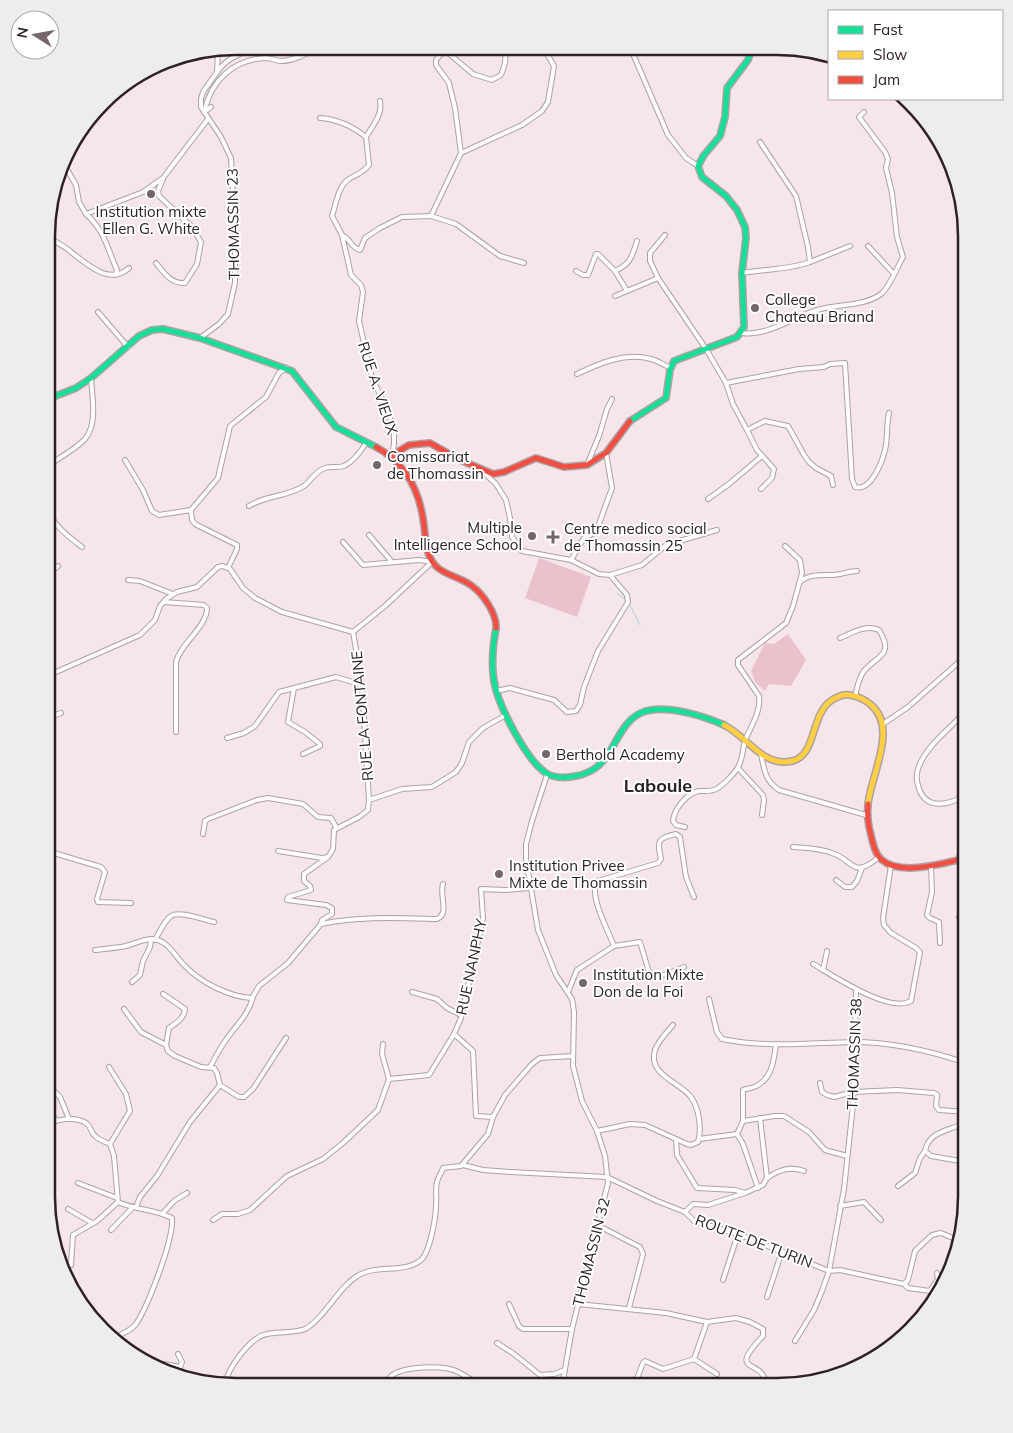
<svg xmlns="http://www.w3.org/2000/svg" width="1013" height="1433" font-family="Mulish,sans-serif">
<rect width="100%" height="100%" fill="#f6e6ea"/>
<g fill="#e9c2cc">
<polygon points="539,558 591,577 577,617 525,598"/>
<polygon points="788,634 806,660 791,686 769,684 765,691 755,682 751,671 765,643 774,644"/>
</g>
<g fill="none" stroke-linecap="round" stroke-linejoin="round">
<g stroke="#a3d3dc" stroke-width="1">
<polyline points="617,593 626,600"/>
<polyline points="629,603 640,625"/>
</g>
<g stroke="#aea1a5" stroke-width="6">
<g id="street">
<polyline points="630,47 668,135 686,158 698,166"/>
<path d="M217,72C230,54 242,55 259,46"/>
<path d="M204,112C211,81 233,59 266,58C271,58 276,61 281,61C294,61 310,52 321,47"/>
<polyline points="204,112 211,107"/>
<path d="M320,118C337,119 352,126 366,137L369,165C363,173 357,174 349,179C338,186 336,204 332,216L342,235"/>
<path d="M366,137C372,126 383,115 380,101"/>
<polyline points="461,153 522,125 542,111 548,102 554,66 543,47"/>
<polyline points="64,164 76,185 79,202 86,214 143,192 163,178 208,119"/>
<path d="M86,214C105,231 107,248 117,270L116,275"/>
<path d="M431,216L461,153L455,108L449,83L436,65V60L441,54L447,52L473,74L492,80L501,75C505,65 508,57 502,47"/>
<path d="M665,235L650,253V261L658,278L706,349L726,383L799,369L824,367L830,364L845,363L852,479L855,487C871,492 882,462 885,450C888,439 886,426 889,413"/>
<path d="M48,237C55,242 65,246 71,252C87,264 109,286 129,268"/>
<polyline points="868,246 894,274"/>
<polyline points="810,262 850,246"/>
<path d="M156,263C164,273 171,284 185,283L197,264L201,242L192,227L159,196L158,191L163,179"/>
<polyline points="576,271 583,275 588,275 596,254 598,254 615,271 627,291"/>
<path d="M615,271C631,264 632,256 637,241"/>
<path d="M742,273C765,269 788,270 810,262L808,247L796,196L760,142"/>
<polyline points="615,296 658,278"/>
<polyline points="98,312 128,347"/>
<path d="M741,333C768,337 796,315 821,309C840,304 865,306 881,294C889,288 898,266 903,257L897,237L892,193L886,168L888,159L885,152L859,117L864,112"/>
<polyline points="200,338 219,324 228,314 235,283 235,228 231,158 221,137 201,107 201,99 203,92 217,72 218,49"/>
<path d="M577,374C600,363 625,352 651,359C657,360 663,365 669,367"/>
<polyline points="726,383 733,404 747,430 765,421 788,426 804,455 809,462 816,468 831,476 833,485"/>
<polyline points="747,430 757,450 774,469 772,478 761,489"/>
<path d="M392,455L394,444V430L386,407L372,378L359,321L363,292L361,285L351,275L342,235C350,238 351,248 360,250L365,238L380,228L402,217L431,216L456,224L500,256L524,263"/>
<polyline points="125,460 143,490 152,511 159,515 191,510 218,478 230,426 266,397 279,373 286,368"/>
<polyline points="587,465 599,436 607,409 612,399"/>
<path d="M47,467C59,457 75,450 85,439C98,424 92,396 91,378"/>
<polyline points="482,471 496,484 506,500 510,518 512,537 522,551 571,560 599,574 610,575 642,565 666,545 717,530"/>
<polyline points="708,499 729,484 762,456"/>
<path d="M249,506C266,495 287,497 304,486C311,481 315,471 325,468C331,466 338,468 344,466C353,462 361,451 366,443"/>
<path d="M47,509C56,528 67,535 82,547"/>
<polyline points="191,510 192,520 195,524 237,545 237,549 228,568"/>
<polyline points="369,535 392,562"/>
<polyline points="343,542 363,565 419,560 432,562"/>
<polyline points="571,560 584,538 596,532 612,488 606,453"/>
<polyline points="47,576 58,566"/>
<polyline points="128,580 140,581 173,594"/>
<path d="M800,582C809,574 821,575 832,575C841,575 849,571 857,571"/>
<path d="M164,602L204,605L207,608C207,627 180,644 176,662V732"/>
<polyline points="353,632 362,685 369,800"/>
<path d="M840,638C852,633 866,624 879,630C895,656 877,655 864,671C859,677 857,688 855,696"/>
<polyline points="47,676 140,635 155,620 160,606 166,599 177,592 197,587 218,567 223,566 230,569 243,588 255,598 282,612 353,632 385,606 432,562"/>
<polyline points="294,688 288,722 305,732 320,744 320,746 303,754"/>
<polyline points="496,691 510,688 554,700 567,712 576,711 580,705 584,687 598,651 628,602 627,595 610,575"/>
<polyline points="47,718 61,713"/>
<polyline points="883,724 908,707 967,655"/>
<polyline points="227,738 244,733 255,726 279,692 336,677 362,685"/>
<path d="M761,754C764,769 765,781 779,790L866,815"/>
<polyline points="738,768 763,795 764,800 762,815"/>
<polyline points="547,775 532,821 526,844 526,859 538,930 556,975 572,999 574,1012 573,1066 582,1101 597,1131 605,1156 608,1183 572,1329 562,1386"/>
<path d="M967,794C949,806 924,811 918,785C916,779 917,771 919,766C927,746 946,732 961,716L967,712"/>
<path d="M685,827L676,825L673,821C674,809 687,793 699,791C706,791 712,792 718,788C724,784 733,775 737,769C744,759 742,745 747,736C753,723 761,710 759,696L738,665V660L786,623L793,606L802,573L800,560L785,546"/>
<polyline points="203,834 205,821 208,819 257,800 268,798 303,804 318,817 331,818 336,827"/>
<path d="M793,847C806,848 820,848 832,853C854,860 852,880 879,857"/>
<polyline points="47,851 101,867 105,872 97,899 98,902 131,903"/>
<polyline points="278,851 322,858 328,857 333,849 334,830 359,817 368,810 369,800 402,789 432,787 456,772 462,763 469,742 483,728 506,715"/>
<polyline points="958,860 966,872"/>
<polyline points="931,866 932,892 927,915 930,918 939,922 940,943"/>
<polyline points="836,880 845,887 852,887 857,881 862,868"/>
<polyline points="959,917 966,914"/>
<path d="M321,924C360,916 398,918 437,919C450,913 439,896 443,884"/>
<path d="M155,940C159,933 164,921 171,916C179,910 204,920 214,922"/>
<path d="M614,946C609,932 587,893 598,881L658,863L661,859C657,841 657,838 676,834L680,837L686,877L694,897"/>
<path d="M95,950C105,949 116,948 126,946C134,944 143,939 152,939C168,940 174,955 184,965C200,982 229,997 252,998L259,986L288,963L321,924L322,920L332,914V908L326,905L287,900L288,897L311,890L310,886L304,881V874L328,857"/>
<path d="M813,964C832,975 890,1014 911,1001L920,952L916,948L891,933L884,925L883,918L891,865"/>
<polyline points="823,970 827,951"/>
<polyline points="132,982 140,975 143,961 150,947 151,939"/>
<polyline points="412,992 437,999 447,1008 461,1015"/>
<path d="M568,992L577,970L614,946L640,942L649,972C660,980 673,971 684,967"/>
<path d="M163,994L185,1009C184,1019 176,1023 169,1028L166,1045"/>
<path d="M709,999L717,1032L722,1039C765,1048 810,1043 853,1042C891,1042 931,1051 966,1063"/>
<polyline points="124,1009 141,1032 166,1045 168,1051 175,1056 201,1067 214,1068 217,1073 220,1085 239,1097 244,1097 253,1089 286,1038"/>
<polyline points="454,1034 473,1051 476,1116 493,1117"/>
<polyline points="383,1044 382,1054 389,1079 429,1075 454,1034 461,1018 483,918 481,889 506,890 530,888"/>
<polyline points="109,1067 126,1094 130,1111 110,1144"/>
<path d="M210,1067C215,1058 220,1048 226,1040C236,1025 248,1016 253,997"/>
<polyline points="820,1083 822,1092 827,1095 834,1097 853,1092 897,1090 934,1093 937,1095 936,1106 939,1110 966,1112"/>
<polyline points="55,1092 60,1097 69,1119"/>
<polyline points="46,1101 56,1121"/>
<polyline points="743,1121 775,1116 784,1116 809,1132 825,1150 847,1156"/>
<path d="M46,1125C57,1119 75,1116 86,1123C91,1126 91,1133 95,1136C99,1140 105,1142 110,1144L114,1156L118,1202"/>
<path d="M597,1131L630,1124L645,1125L687,1144L691,1145L698,1142C702,1129 699,1108 691,1097C680,1082 647,1075 655,1050C658,1041 667,1032 673,1025"/>
<polyline points="737,1134 743,1144 758,1188"/>
<polyline points="676,1139 677,1155 697,1188 735,1190 745,1193 763,1185 767,1178 760,1118"/>
<path d="M699,1139L737,1134L743,1121V1090C747,1088 750,1089 754,1087C772,1080 774,1060 776,1044"/>
<path d="M966,1162L931,1156L925,1151C929,1130 951,1131 966,1122"/>
<polyline points="463,1165 483,1170 511,1172 607,1177 657,1201 685,1212 694,1221 738,1234 829,1271 840,1270 904,1284 908,1280 915,1251 932,1235 941,1233 960,1241"/>
<path d="M767,1178C779,1170 789,1166 804,1171"/>
<polyline points="78,1183 117,1198"/>
<polyline points="898,1186 915,1173 920,1158 925,1151"/>
<polyline points="840,1206 864,1202 881,1220"/>
<polyline points="136,1207 140,1197 157,1176 190,1122 220,1085"/>
<polyline points="68,1209 92,1223"/>
<polyline points="685,1212 693,1204 708,1205 745,1193"/>
<polyline points="163,1213 174,1201 187,1193"/>
<polyline points="213,1220 222,1214 238,1214 250,1210 287,1176 323,1159 343,1143 378,1110 389,1079"/>
<polyline points="597,1225 640,1247 643,1254 629,1308"/>
<polyline points="111,1230 133,1207"/>
<path d="M71,1265L73,1235L97,1221L118,1202C135,1210 155,1209 172,1218C174,1239 148,1306 136,1324C131,1331 120,1335 113,1338"/>
<polyline points="723,1280 738,1234"/>
<polyline points="904,1284 908,1288 930,1291 938,1279 937,1273"/>
<polyline points="767,1297 782,1251"/>
<polyline points="509,1304 519,1326 523,1329 572,1329"/>
<path d="M578,1304L666,1313L707,1322L736,1318L750,1322L763,1329V1336C724,1377 766,1356 766,1387"/>
<polyline points="795,1341 814,1310 822,1291 829,1271 844,1189 853,1105 856,991"/>
<polyline points="497,1343 514,1354 540,1375 554,1374 565,1370"/>
<polyline points="694,1359 707,1322"/>
<polyline points="164,1364 180,1367"/>
<polyline points="177,1376 182,1362 178,1354"/>
<path d="M225,1385C227,1369 250,1337 267,1334C277,1332 295,1333 305,1329C323,1320 340,1285 359,1275C378,1264 404,1274 421,1260C430,1252 436,1217 436,1205C437,1198 435,1189 437,1182C438,1177 442,1172 443,1168L461,1166L488,1134L493,1117L505,1095L532,1064L540,1058L573,1056"/>
<path d="M384,1386C386,1383 388,1379 391,1376C403,1366 443,1365 456,1371C465,1375 472,1380 480,1386"/>
<polyline points="638,1386 636,1381 643,1363 645,1361 663,1369 694,1359 717,1374"/>
</g>
</g>
<g stroke="#aea1a5" stroke-width="8">
<g id="fast">
<polyline points="48,399 76,388 91,378 139,336 152,330 163,329 200,338 292,371 336,427 376,447"/>
<polyline points="630,421 666,398 670,370 674,361 737,337 744,327 742,273 746,238 745,227 737,210 726,196 702,177 698,166 704,155 720,136 725,117 727,88 748,60 752,48"/>
<path d="M496,628C493,645 491,664 494,681C498,705 526,760 546,773C558,781 582,777 594,769C616,755 618,719 646,711C668,705 704,716 724,725"/>
</g>
</g>
<g stroke="#aea1a5" stroke-width="8">
<path id="slow" d="M724,725C747,736 763,768 792,761C817,756 810,714 832,700C838,697 842,694 849,695C857,696 864,699 870,704C899,727 871,774 868,804"/>
</g>
<g stroke="#aea1a5" stroke-width="8">
<g id="jam">
<path d="M376,447C406,463 420,492 424,525C426,540 425,557 438,568C448,576 462,578 472,586C483,594 497,614 496,628"/>
<polyline points="391,456 409,445 430,443 458,459 493,474 504,472 536,458 564,467 587,465 606,453 630,421"/>
<path d="M868,804C867,814 868,825 871,835C873,844 875,854 882,860C899,875 938,865 958,860L966,847"/>
</g>
</g>
<use href="#street" stroke="#fefbfc" stroke-width="4"/>
<use href="#fast" stroke="#16e098" stroke-width="5"/>
<use href="#slow" stroke="#ffcf43" stroke-width="5"/>
<use href="#jam" stroke="#f24e42" stroke-width="5"/>
</g>
<g fill="#74666a" stroke="#fff" stroke-width="2">
<circle cx="151" cy="194" r="5"/>
<circle cx="755" cy="308" r="5"/>
<circle cx="377" cy="465" r="5"/>
<circle cx="532" cy="536" r="5"/>
<path d="M550.5 529.5h5v5h5v5h-5v5h-5v-5h-5v-5h5z"/>
<circle cx="546" cy="754" r="5"/>
<circle cx="499" cy="874" r="5"/>
<circle cx="583" cy="983" r="5"/>
</g>
<g text-anchor="middle" dominant-baseline="central" stroke-width="4" stroke-linejoin="round" paint-order="stroke">
<g font-size="15" fill="#2e2125" stroke="#fff" text-anchor="start">
<text x="151" y="211" text-anchor="middle">Institution mixte<tspan x="151" dy="17">Ellen G. White</tspan></text>
<text x="765" y="299">College<tspan x="765" dy="17">Chateau Briand</tspan></text>
<text x="387" y="456">Comissariat<tspan x="387" dy="17">de Thomassin</tspan></text>
<text x="522" y="527" text-anchor="end">Multiple<tspan x="522" dy="17">Intelligence School</tspan></text>
<text x="564" y="528">Centre medico social<tspan x="564" dy="17">de Thomassin 25</tspan></text>
<text x="556" y="754">Berthold Academy</text>
<text x="509" y="865">Institution Privee<tspan x="509" dy="17">Mixte de Thomassin</tspan></text>
<text x="593" y="974">Institution Mixte<tspan x="593" dy="17">Don de la Foi</tspan></text>
</g>
<g font-size="15" fill="#2e2125" stroke="#fff">
<text transform="translate(233 224) rotate(-91)">THOMASSIN 23</text>
<text transform="translate(378 388) rotate(72)">RUE A. VIEUX</text>
<text transform="translate(362 716) rotate(-95)">RUE LA FONTAINE</text>
<text transform="translate(471 967) rotate(-78)">RUE NANPHY</text>
<text transform="translate(854 1054) rotate(-88)">THOMASSIN 38</text>
<text transform="translate(754 1241) rotate(21)">ROUTE DE TURIN</text>
<text transform="translate(591 1252) rotate(-76)">THOMASSIN 32</text>
</g>
<g font-size="18" font-weight="bold" fill="#2e2125" stroke="#fff">
<text x="658" y="785">Laboule</text>
</g>
</g>
<path d="M0 0H1013V1433H0ZM236 55H777A181 181 0 0 1 958 236V1197A181 181 0 0 1 777 1378H236A181 181 0 0 1 55 1197V236A181 181 0 0 1 236 55Z" fill="#eeedee" fill-rule="evenodd"/>
<path fill="none" stroke="#2e2125" stroke-width="2.5" d="M236 55H777A181 181 0 0 1 958 236V1197A181 181 0 0 1 777 1378H236A181 181 0 0 1 55 1197V236A181 181 0 0 1 236 55Z"/>
<rect x="828" y="10" width="175" height="90" fill="#ffffff" stroke="#aba6a8"/>
<rect x="838" y="26" width="25" height="8" fill="#16e098" stroke="#aba6a8"/>
<text x="873" y="35" font-size="15" fill="#2e2125">Fast</text>
<rect x="838" y="51" width="25" height="8" fill="#ffcf43" stroke="#aba6a8"/>
<text x="873" y="60" font-size="15" fill="#2e2125">Slow</text>
<rect x="838" y="76" width="25" height="8" fill="#f24e42" stroke="#aba6a8"/>
<text x="873" y="85" font-size="15" fill="#2e2125">Jam</text>
<g transform="translate(35 35) rotate(281)"><circle r="24" fill="#ffffff" stroke="#aba6a8"/>
<path d="M0-4L9 19L0 12L-9 19Z" fill="#74666a"/>
<text y="-8" font-size="14" font-weight="bold" text-anchor="middle" fill="#2e2125">N</text>
</g>
</svg>
